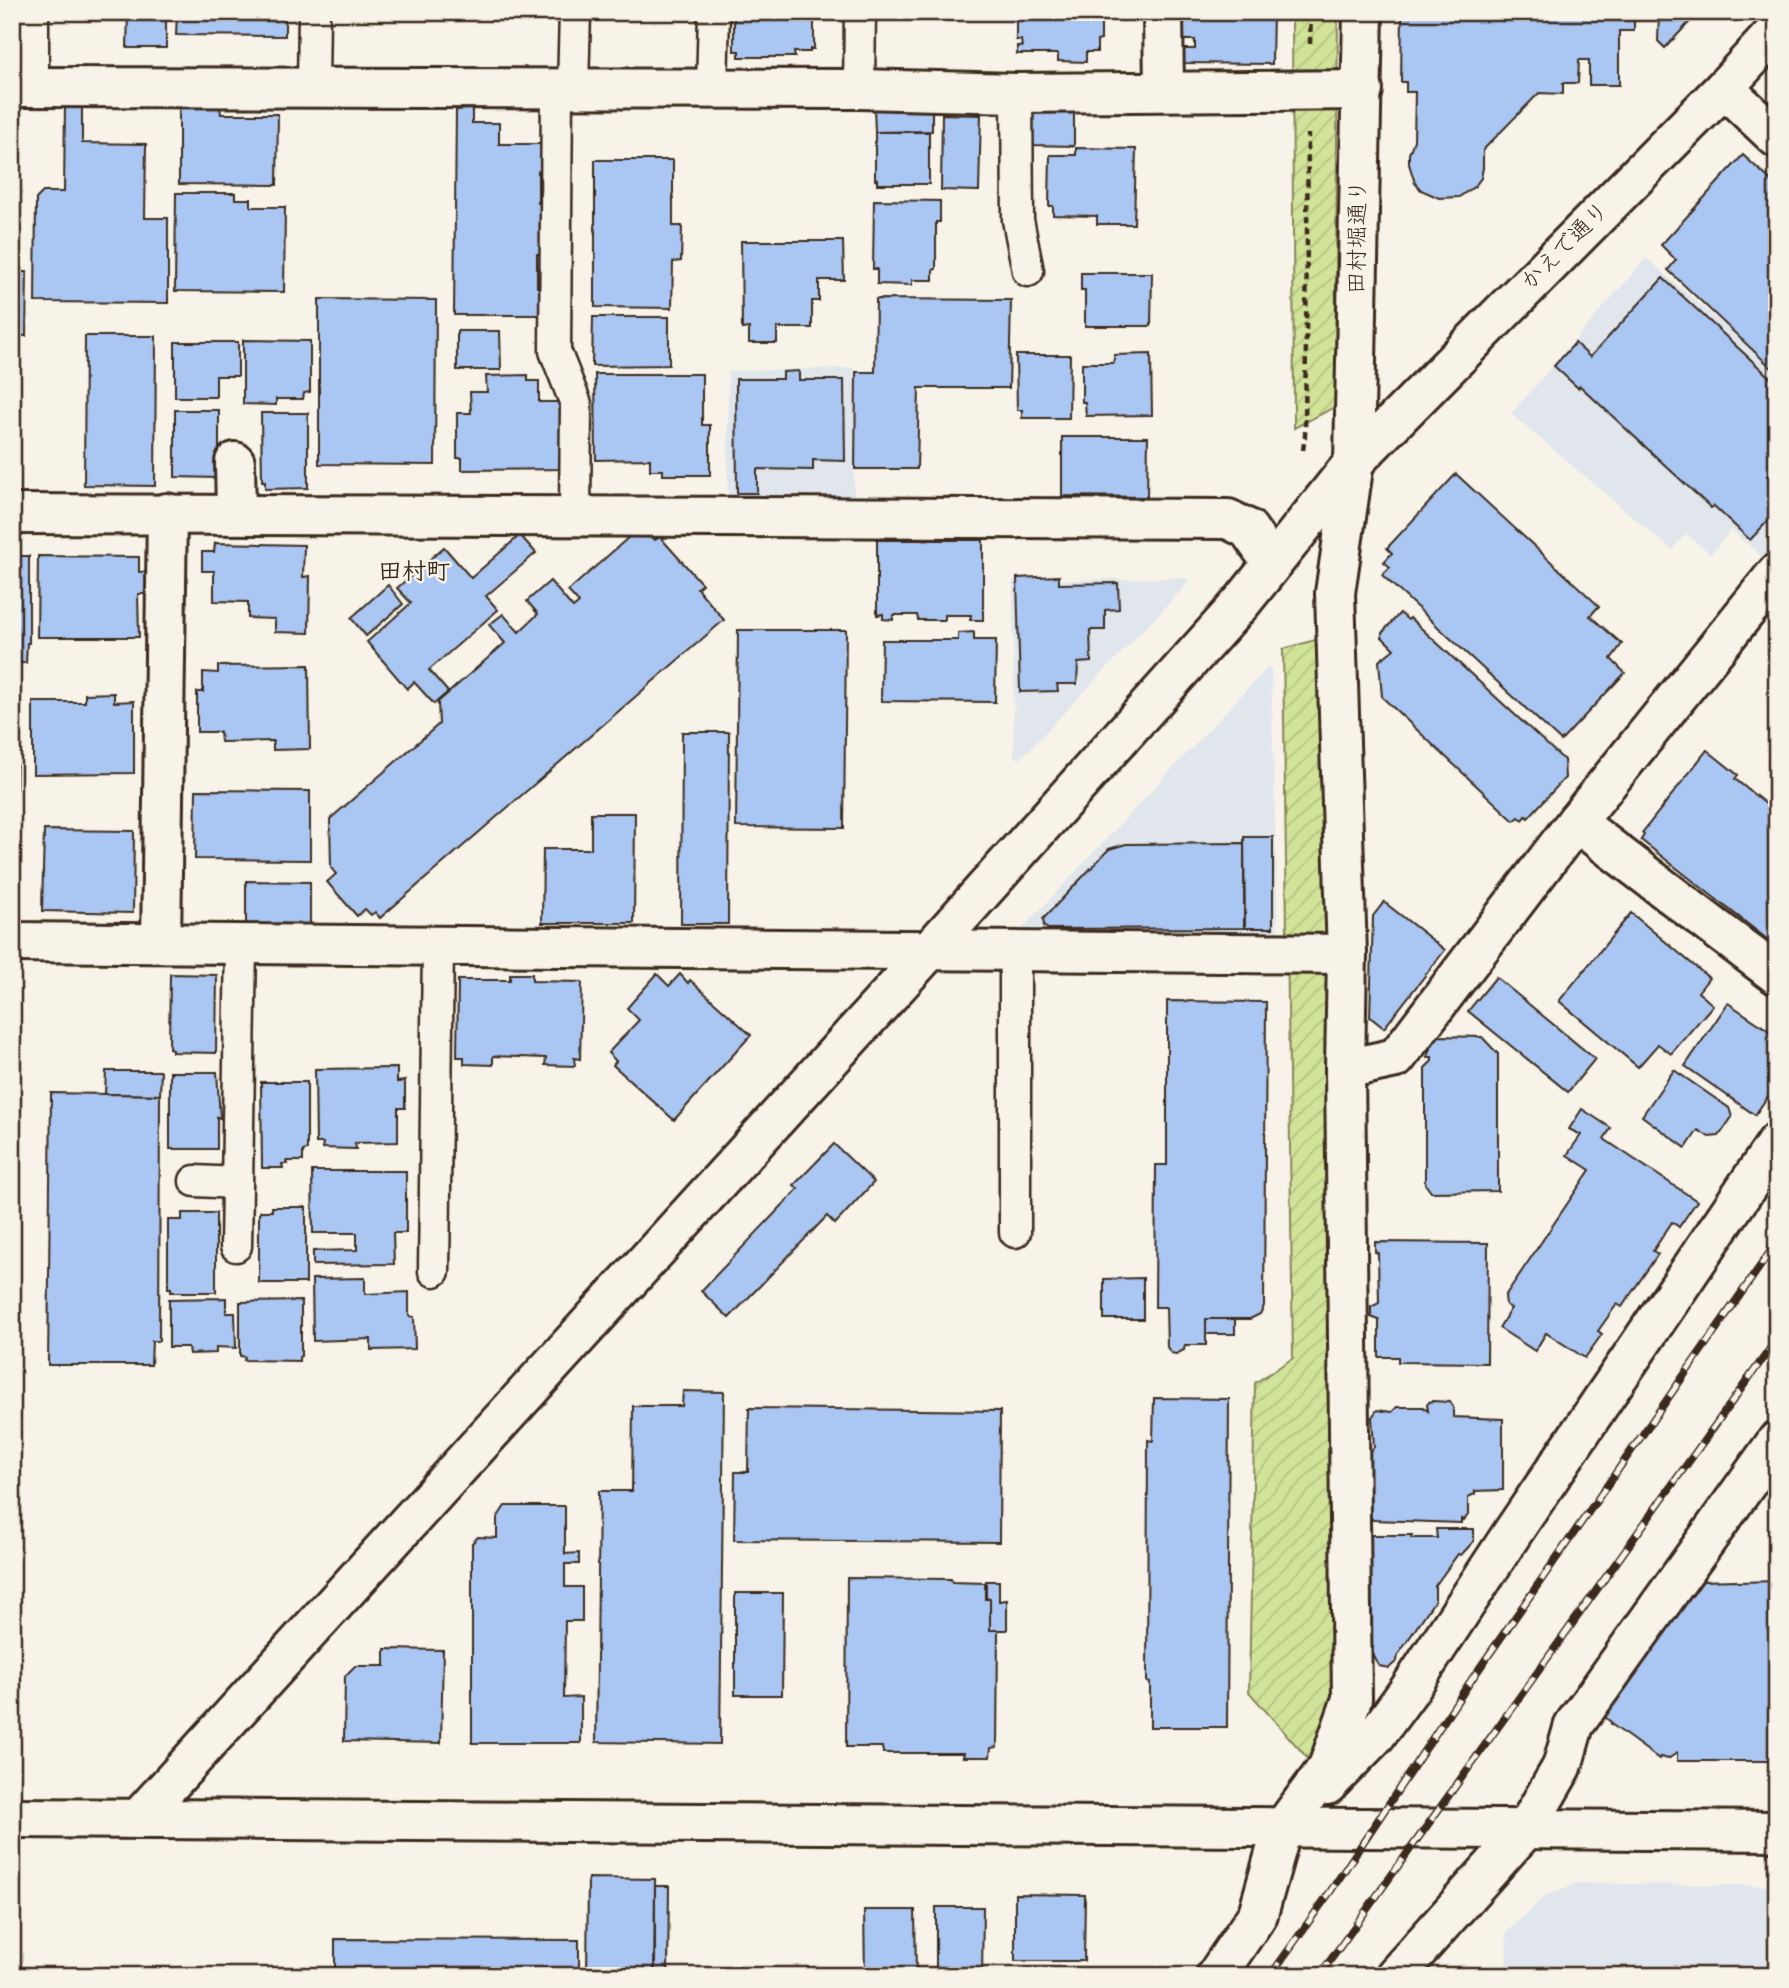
<svg xmlns="http://www.w3.org/2000/svg" width="1789" height="1988" font-family="'Indie Flower','Klee One',sans-serif">
<defs>
<pattern id="garden-furrows" width="10" height="10" patternUnits="userSpaceOnUse" patternTransform="scale(1.75)"><rect width="10" height="10" fill="#d1e398"/><path d="M-1 1l2-2M0 10L10 0M9 11l2-2" fill="none" stroke="#b4c383"/></pattern>
</defs>
<rect width="100%" height="100%" fill="#f7f3e8"/>
<filter id="ink" filterUnits="userSpaceOnUse"><feTurbulence type="fractalNoise" baseFrequency=".0143" numOctaves="2"/><feDisplacementMap in="SourceGraphic" scale="14" xChannelSelector="R" yChannelSelector="G"/><feConvolveMatrix kernelMatrix="1 2 1 2 8 2 1 2 1" color-interpolation-filters="sRGB"/></filter>
<g filter="url(#ink)">
<g fill="#e0e6eb">
<polygon points="1646,258 1777,371 1777,548 1766,560 1731,530 1711,554 1686,534 1672,550 1511,414"/>
<polygon points="854,368 854,506 728,505 728,371"/>
<polygon points="1186,578 1189,582 1020,759 1014,756 1013,581"/>
<polygon points="1267,668 1271,668 1278,934 1019,932"/>
<polygon points="1578,1883 1777,1886 1777,1976 1507,1976 1506,1933 1546,1895"/>
</g>
<g fill="url(#garden-furrows)" stroke="#86865b" stroke-width="2">
<polygon points="1292,12 1338,12 1335,407 1294,428"/>
<polygon points="1333,635 1334,1716 1309,1760 1249,1692 1255,1383 1293,1358 1283,649"/>
</g>
<g fill="#aac6f2" stroke="#3b2a1e" stroke-width="2">
<polygon points="128,12 166,12 166,48 127,48"/>
<polygon points="177,12 285,12 285,36 176,35"/>
<polygon points="734,12 814,12 814,49 810,49 810,52 794,52 795,57 739,57 739,51 734,51"/>
<polygon points="1016,12 1101,12 1101,40 1097,41 1097,52 1086,52 1086,62 1058,61 1058,54 1017,54 1017,46 1022,47 1021,40 1016,40"/>
<polygon points="1273,12 1272,64 1184,63 1184,49 1195,49 1195,40 1178,40 1179,13"/>
<polygon points="1402,12 1634,12 1634,31 1619,31 1619,85 1589,85 1589,60 1579,60 1578,83 1563,83 1563,94 1539,93 1483,150 1483,168 1481,178 1475,186 1459,197 1439,198 1421,190 1415,183 1409,164 1409,154 1414,140 1415,92 1406,92 1406,82 1401,82"/>
<polygon points="1659,12 1699,12 1665,48 1658,41"/>
<polygon points="65,105 82,105 82,143 146,144 145,218 168,218 168,303 35,302 36,199 43,192 64,192"/>
<polygon points="179,107 220,107 221,114 278,114 277,185 179,184"/>
<polygon points="932,107 932,131 875,132 874,108"/>
<polygon points="472,109 472,123 499,123 499,144 542,144 542,170 538,171 538,203 542,204 543,254 537,254 537,287 542,288 541,315 454,315 456,110"/>
<polygon points="1074,111 1074,146 1030,145 1030,112"/>
<polygon points="942,114 981,115 979,191 941,190"/>
<polygon points="875,132 929,132 929,184 877,184 877,179 875,180"/>
<polygon points="1076,148 1136,149 1134,224 1097,224 1097,216 1053,215 1053,206 1049,206 1050,155 1076,155"/>
<polygon points="1743,155 1777,186 1777,373 1668,270 1676,260 1661,245"/>
<polygon points="595,160 673,160 673,226 682,226 681,261 673,262 672,308 595,307"/>
<polygon points="176,193 235,193 235,199 251,199 251,207 285,207 284,292 175,291"/>
<polygon points="874,200 940,201 940,222 936,222 936,269 933,270 933,280 912,280 912,285 877,284 877,269 873,269"/>
<polygon points="741,241 843,241 844,280 819,280 819,301 812,301 812,328 777,328 777,343 749,343 749,328 742,329"/>
<polygon points="12,272 27,272 26,336 12,336"/>
<polygon points="1081,273 1152,273 1151,326 1085,326 1085,290 1081,290"/>
<polygon points="1663,278 1777,384 1777,466 1767,476 1777,484 1777,490 1769,498 1777,506 1777,511 1750,540 1714,506 1711,508 1580,386 1578,388 1554,366 1575,343 1590,357"/>
<polygon points="319,299 436,300 435,465 319,464"/>
<polygon points="876,299 1011,300 1009,388 919,388 917,469 855,469 856,372 875,372"/>
<polygon points="593,317 669,317 669,365 592,366"/>
<polygon points="457,331 500,331 501,370 457,370"/>
<polygon points="85,336 156,336 155,486 84,485"/>
<polygon points="243,340 310,341 310,392 304,393 303,399 276,399 276,405 243,404"/>
<polygon points="175,342 238,342 238,376 216,376 216,397 175,397"/>
<polygon points="1151,354 1152,415 1086,416 1085,402 1082,402 1082,363 1114,363 1114,355"/>
<polygon points="1016,355 1070,355 1069,418 1022,418 1022,410 1017,410"/>
<polygon points="799,371 799,380 844,380 845,461 813,460 813,470 757,469 757,493 737,493 736,379 783,379 783,372"/>
<polygon points="595,374 702,374 702,425 710,425 710,475 663,475 663,470 650,470 650,459 596,460"/>
<polygon points="528,375 528,381 539,381 539,402 563,402 564,469 462,470 462,458 457,458 457,413 471,413 470,392 487,392 486,376"/>
<polygon points="175,410 219,410 219,478 175,477"/>
<polygon points="261,413 308,413 308,488 265,489 265,481 262,481"/>
<polygon points="1062,437 1148,437 1147,497 1062,496"/>
<polygon points="1456,474 1599,606 1590,616 1622,644 1611,659 1625,673 1561,741 1382,575 1390,567 1384,562 1392,553 1387,548"/>
<polygon points="520,535 536,553 486,596 498,610 429,670 448,692 434,704 414,682 407,689 367,642 411,603 397,588 444,547 471,578"/>
<polygon points="629,537 652,537 655,540 660,537 702,584 697,588 724,620 380,918 375,912 371,915 365,909 357,916 327,882 336,874 331,868 330,819 439,724 438,702 505,643 489,625 503,614 519,632 538,614 527,601 550,581 573,608 579,603 568,591"/>
<polygon points="877,540 983,540 983,620 970,620 971,615 945,615 945,620 918,620 917,615 893,615 893,620 883,619 883,614 877,615"/>
<polygon points="215,543 304,545 303,577 310,576 309,633 275,632 275,619 248,618 248,602 214,601 214,571 202,571 202,552 214,552"/>
<polygon points="12,556 29,556 29,643 27,643 26,663 12,663"/>
<polygon points="38,556 139,557 139,572 154,571 155,594 138,594 139,637 37,637"/>
<polygon points="1059,576 1059,584 1118,583 1119,609 1105,610 1105,630 1090,630 1091,662 1078,663 1077,684 1057,684 1058,691 1020,692 1017,578"/>
<polygon points="388,585 403,604 366,636 351,618"/>
<polygon points="1400,613 1408,620 1410,618 1564,760 1565,778 1528,818 1526,816 1523,820 1519,817 1514,821 1382,697 1379,661 1394,649 1382,637 1382,633"/>
<polygon points="738,630 846,630 844,828 736,827"/>
<polygon points="974,632 974,640 996,640 995,702 881,701 882,640 958,640 958,633"/>
<polygon points="309,665 310,749 273,750 273,741 221,742 220,732 197,732 197,692 203,692 203,672 218,673 218,666"/>
<polygon points="114,693 114,702 134,701 134,773 33,774 33,702 85,702 85,694"/>
<polygon points="682,732 729,732 728,924 681,924"/>
<polygon points="12,734 17,734 15,898 12,898"/>
<polygon points="1707,750 1738,775 1735,779 1777,813 1777,947 1641,840 1644,835 1642,833"/>
<polygon points="196,790 310,791 310,860 195,859"/>
<polygon points="591,813 635,813 634,923 542,923 543,849 591,849"/>
<polygon points="44,830 134,831 133,913 42,911"/>
<polygon points="1244,837 1273,837 1273,928 1245,928"/>
<polygon points="1244,843 1244,928 1048,929 1044,926 1043,919 1109,849 1126,844"/>
<polygon points="246,881 310,882 310,929 246,927"/>
<polygon points="1384,902 1445,950 1384,1028 1370,1017 1373,916"/>
<polygon points="1631,913 1709,978 1698,992 1713,1005 1671,1054 1658,1044 1638,1067 1559,1001"/>
<polygon points="170,974 217,975 216,1053 172,1052 172,1049 169,1048"/>
<polygon points="510,974 532,974 532,981 582,982 580,1059 574,1058 575,1066 545,1065 546,1058 493,1056 493,1065 464,1064 464,1057 457,1057 458,980 510,980"/>
<polygon points="657,974 669,986 680,974 688,983 690,980 751,1035 674,1120 613,1065 616,1061 608,1053 639,1020 627,1008"/>
<polygon points="1496,977 1595,1059 1568,1092 1468,1011"/>
<polygon points="1167,1001 1266,1002 1264,1306 1260,1314 1250,1319 1206,1319 1206,1345 1185,1345 1184,1350 1176,1354 1171,1353 1167,1347 1166,1307 1155,1307 1156,1165 1167,1165"/>
<polygon points="1728,1003 1777,1036 1777,1083 1755,1115 1685,1066"/>
<polygon points="1436,1036 1482,1037 1498,1054 1498,1191 1431,1192 1425,1184 1425,1068 1432,1061 1432,1057 1427,1057"/>
<polygon points="397,1068 397,1082 405,1081 405,1108 398,1108 398,1142 355,1143 356,1149 322,1148 323,1143 316,1143 315,1069"/>
<polygon points="1674,1070 1729,1108 1732,1117 1719,1136 1709,1137 1698,1130 1686,1148 1642,1116"/>
<polygon points="106,1071 161,1071 160,1095 105,1094"/>
<polygon points="170,1072 217,1072 220,1118 217,1117 217,1149 170,1149"/>
<polygon points="261,1082 307,1082 307,1150 303,1151 303,1161 286,1161 287,1164 282,1164 283,1168 262,1168"/>
<polygon points="51,1093 160,1095 159,1341 152,1341 151,1365 48,1365"/>
<polygon points="1582,1109 1611,1128 1604,1139 1697,1201 1679,1227 1672,1222 1653,1251 1658,1254 1622,1307 1617,1304 1598,1331 1602,1334 1585,1358 1546,1333 1535,1351 1499,1328 1511,1308 1506,1305 1505,1296 1590,1170 1567,1155 1581,1135 1569,1129"/>
<polygon points="834,1144 874,1182 835,1224 827,1216 729,1318 701,1291 798,1189 794,1185"/>
<polygon points="312,1171 406,1171 406,1233 393,1233 394,1264 313,1265 313,1251 357,1250 357,1233 313,1233"/>
<polygon points="272,1207 306,1207 306,1283 259,1283 259,1214 261,1211 272,1211"/>
<polygon points="182,1213 216,1213 216,1292 171,1292 171,1288 168,1288 168,1220 182,1220"/>
<polygon points="1375,1242 1488,1243 1487,1363 1398,1362 1398,1357 1379,1357 1379,1320 1371,1317 1371,1307 1379,1303 1378,1253 1375,1252"/>
<polygon points="365,1278 365,1294 409,1292 409,1316 414,1317 415,1349 371,1350 371,1339 313,1341 312,1279"/>
<polygon points="1143,1278 1143,1319 1104,1319 1104,1279"/>
<polygon points="226,1298 226,1313 235,1313 236,1348 216,1347 216,1353 189,1354 188,1347 169,1347 169,1299"/>
<polygon points="301,1301 301,1356 299,1357 299,1361 244,1360 245,1357 240,1356 240,1302"/>
<rect x="1206" y="1319" width="29" height="15"/>
<polygon points="683,1391 724,1392 720,1744 596,1742 599,1491 632,1491 633,1406 682,1406"/>
<polygon points="1154,1398 1229,1399 1227,1727 1150,1727 1150,1683 1147,1682 1148,1440 1153,1441"/>
<polygon points="1432,1401 1450,1402 1453,1407 1453,1417 1503,1419 1503,1490 1475,1491 1475,1494 1468,1497 1468,1515 1464,1520 1461,1519 1461,1523 1373,1520 1369,1515 1369,1453 1374,1447 1372,1417 1377,1410 1392,1412 1397,1407 1423,1407 1428,1411 1427,1405 1429,1402"/>
<polygon points="749,1408 1000,1411 999,1542 734,1540 735,1472 748,1472"/>
<polygon points="505,1506 565,1506 565,1554 579,1553 579,1564 565,1564 565,1587 582,1587 582,1621 565,1621 564,1698 581,1697 581,1743 472,1743 472,1543 478,1537 497,1538 497,1518"/>
<polygon points="1436,1529 1474,1529 1474,1541 1461,1555 1458,1554 1435,1586 1435,1600 1398,1655 1397,1661 1389,1668 1379,1666 1373,1655 1373,1647 1367,1647 1367,1535 1412,1535 1411,1538 1437,1538"/>
<polygon points="847,1578 951,1579 952,1582 985,1583 985,1599 990,1599 990,1630 998,1630 997,1747 991,1748 990,1757 963,1757 964,1753 883,1753 882,1747 846,1747"/>
<polygon points="1735,1580 1738,1582 1777,1581 1777,1761 1677,1761 1677,1753 1668,1759 1660,1757 1659,1759 1611,1724 1612,1723 1605,1717 1629,1684 1629,1679 1703,1581"/>
<polygon points="986,1581 999,1581 999,1601 1007,1600 1007,1630 990,1630 990,1599 986,1598"/>
<polygon points="735,1593 783,1593 782,1695 735,1695"/>
<polygon points="385,1649 443,1650 441,1743 344,1741 345,1676 355,1666 385,1666"/>
<polygon points="588,1878 655,1879 654,1976 587,1976"/>
<polygon points="655,1886 669,1886 668,1976 655,1976"/>
<polygon points="1015,1894 1085,1895 1084,1961 1015,1961"/>
<polygon points="936,1907 983,1907 982,1976 936,1976"/>
<polygon points="864,1910 915,1910 916,1976 865,1976"/>
<polygon points="335,1939 579,1940 579,1976 335,1976"/>
</g>
<g fill="none" stroke-linecap="round" stroke-linejoin="round">
<g stroke="#3b2a1e" stroke-width="35">
<g id="service">
<polyline points="33,88 33,12"/>
<polyline points="313,88 314,12"/>
<polyline points="557,88 555,351 576,404 575,516"/>
<polyline points="573,88 575,12"/>
<polyline points="712,88 714,12"/>
<polyline points="859,89 860,12"/>
<polyline points="1017,93 1018,220 1028,271"/>
<polyline points="195,1181 237,1183"/>
<polyline points="1015,1232 1015,951"/>
<polyline points="236,1246 241,944"/>
<polyline points="434,1271 438,945"/>
</g>
</g>
<g stroke="#3b2a1e" stroke-width="44">
<g id="minor">
<polyline points="1163,12 1164,91"/>
<polyline points="12,87 859,89 1017,93 1363,90"/>
<polyline points="1724,88 1777,138"/>
<polyline points="235,462 236,513"/>
<polyline points="12,514 1228,519 1248,529 1272,563"/>
<polyline points="1576,822 1777,975"/>
<polyline points="12,942 1347,954"/>
<polyline points="161,943 167,513"/>
<polyline points="1345,1069 1396,1058 1576,822 1777,573"/>
<polyline points="1327,1785 1376,1735 1409,1690 1513,1532 1777,1142"/>
<polyline points="1526,1829 1562,1767 1574,1725 1777,1441"/>
<polyline points="1216,1976 1258,1914 1282,1829 1328,1767 1352,1699 1345,1069 1347,954 1335,593 1354,462"/>
</g>
</g>
<g stroke="#3b2a1e" stroke-width="44">
<g id="tertiary">
<polyline points="1354,462 1363,12"/>
<polyline points="12,1818 1777,1831"/>
<polyline points="138,1819 930,950 1242,602 1354,462 1724,88 1777,30"/>
<polyline points="1395,1976 1526,1829"/>
</g>
</g>
<g stroke="#3b2a1e" stroke-width="4.5" stroke-dasharray="7 5" stroke-linecap="butt">
<polyline points="1310,44 1311,12"/>
<polyline points="1303,450 1305,436 1308,134"/>
</g>
<use href="#service" stroke="#f7f3e8" stroke-width="30"/>
<use href="#minor" stroke="#f7f3e8" stroke-width="38"/>
<use href="#tertiary" stroke="#f7f3e8" stroke-width="38"/>
<g stroke="#3b2a1e" stroke-width="8">
<g id="rail">
<polyline points="1270,1976 1330,1892 1472,1679 1777,1242"/>
<polyline points="1319,1976 1777,1339"/>
</g>
</g>
<use href="#rail" stroke="#f7f3e8" stroke-width="5" stroke-dasharray="16" stroke-linecap="butt"/>
</g>
</g>
<g text-anchor="middle" dominant-baseline="central" stroke-width="5" stroke-linejoin="round" paint-order="stroke">
<g font-size="23" fill="#3b2a1e" stroke="#f7f3e8">
<text transform="translate(1359 237) rotate(-89)">田村堀通り</text>
<text transform="translate(1566 247) rotate(-45)">かえで通り</text>
</g>
<g font-size="24" font-weight="bold" fill="#3b2a1e" stroke="#f7f3e8">
<text x="414" y="573">田村町</text>
</g>
</g>
<rect width="1789" height="1988" fill="none" stroke="#f7f3e8" stroke-width="42"/>
<rect x="21" y="21" width="1747" height="1946" fill="none" stroke="#3b2a1e" stroke-width="2.5" filter="url(#ink)"/>
</svg>
